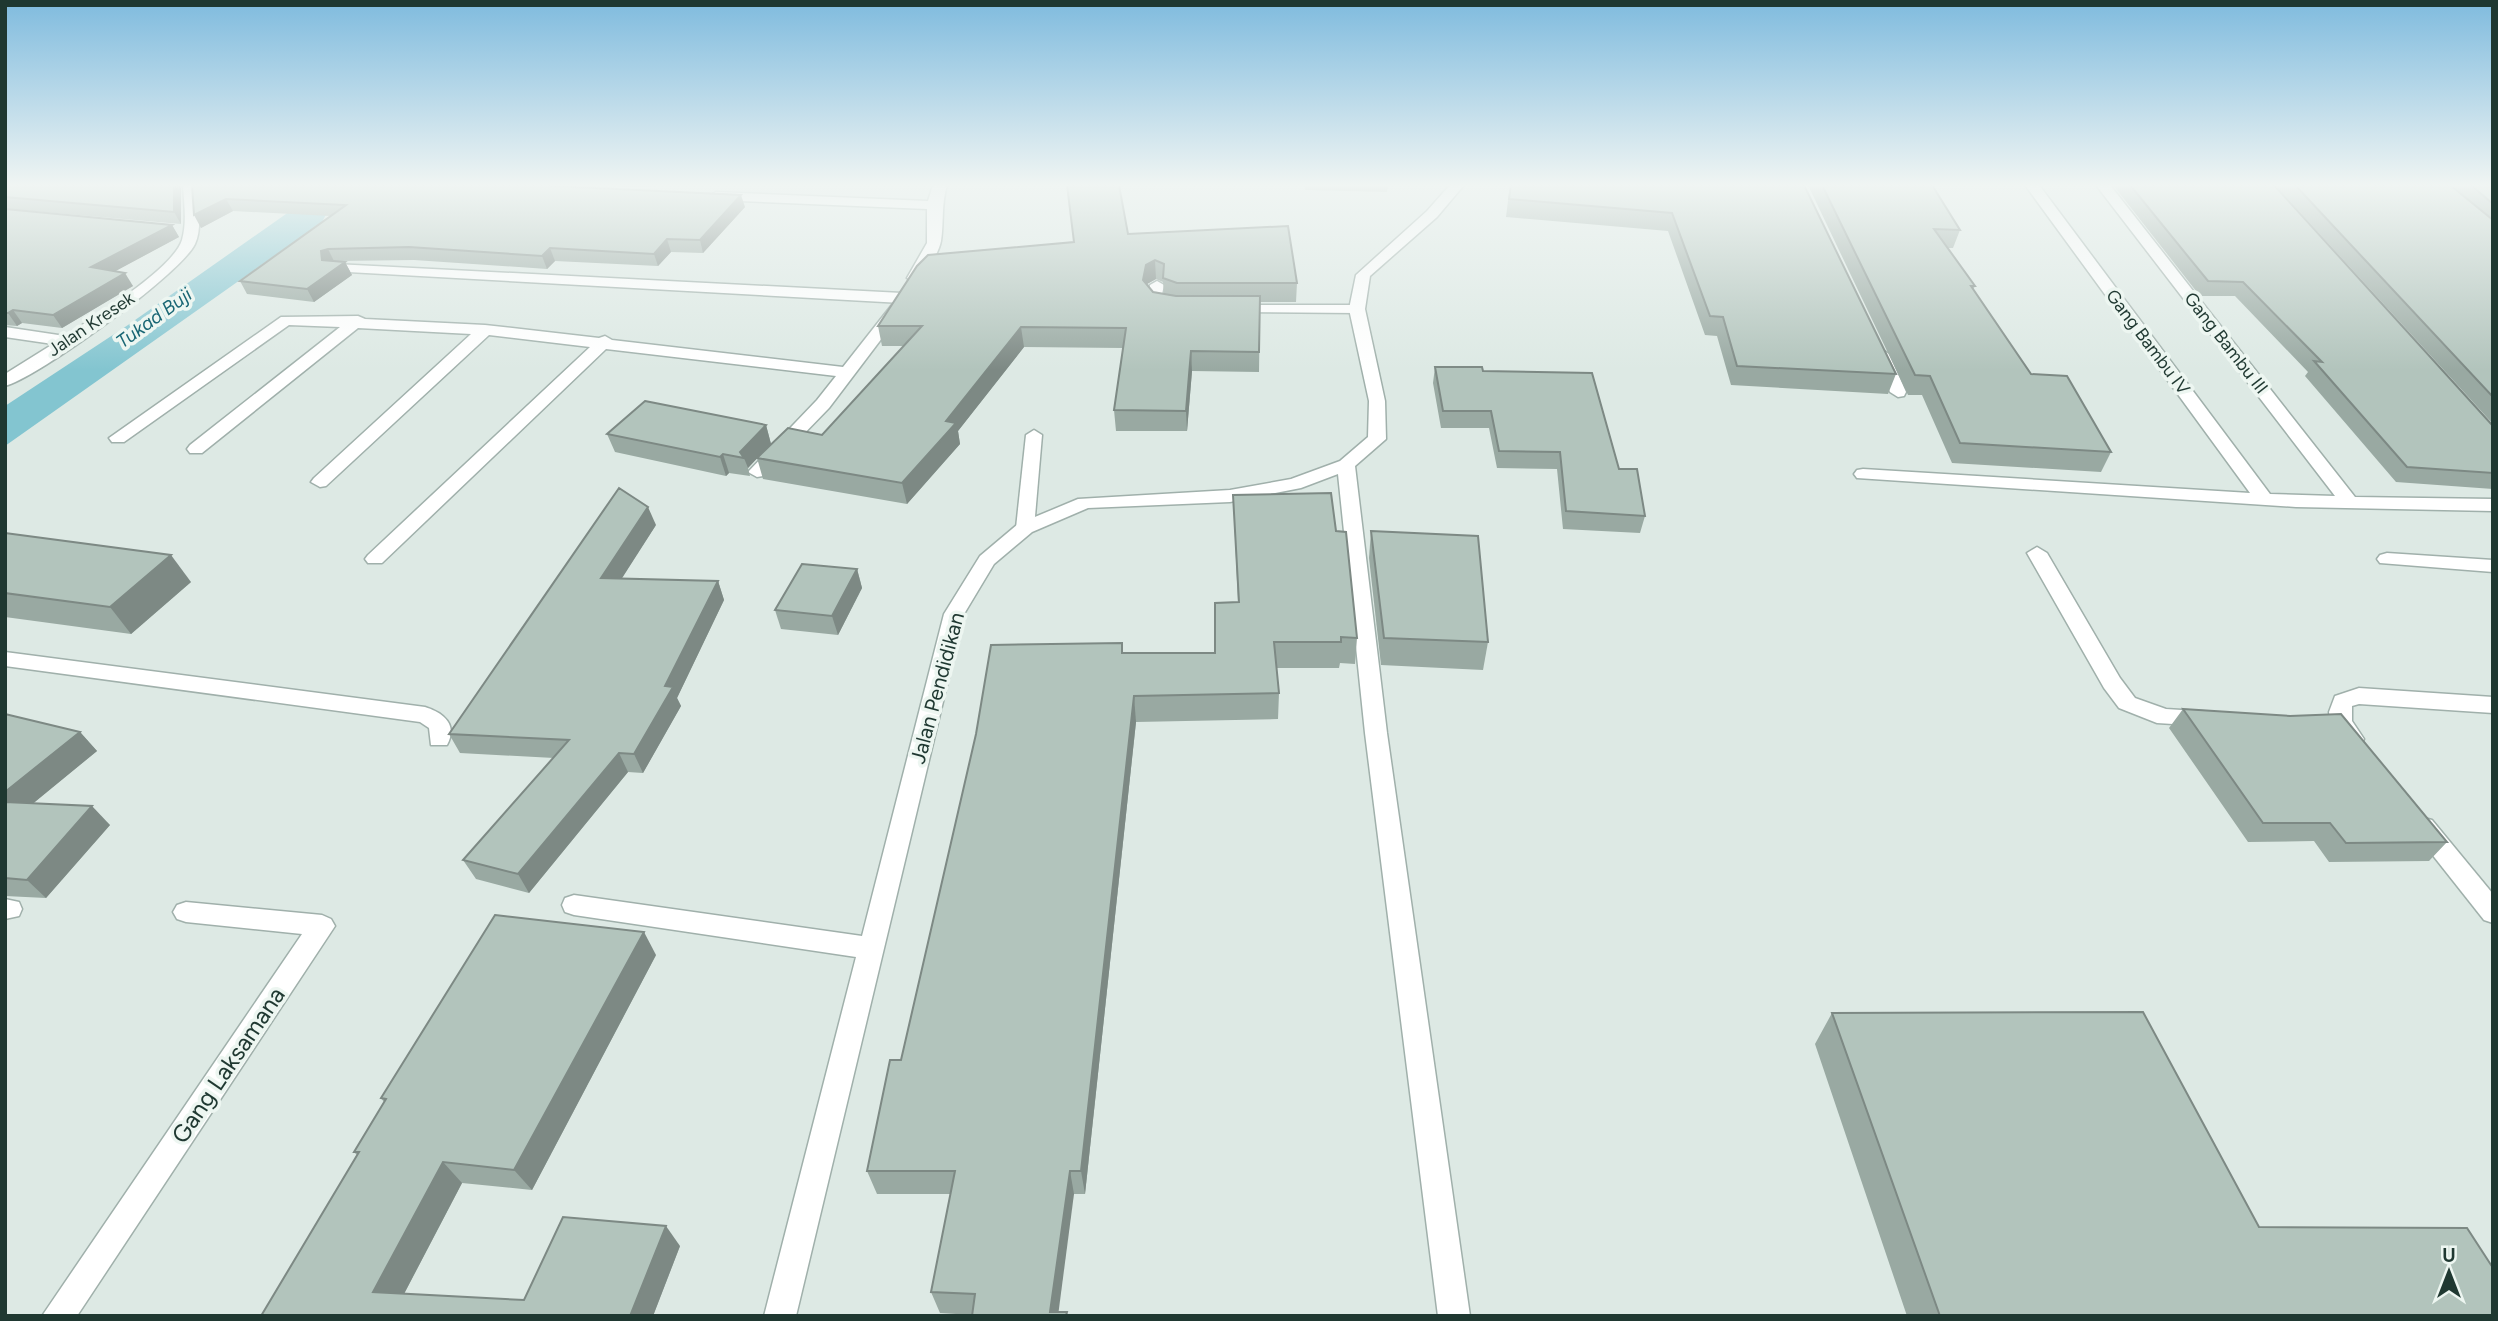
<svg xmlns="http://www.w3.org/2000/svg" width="2498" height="1321" font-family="Figtree,sans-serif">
<rect width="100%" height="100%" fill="#dde9e4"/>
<polygon fill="#83c5d0" points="303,202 328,211 322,222 5,446 5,406 128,325"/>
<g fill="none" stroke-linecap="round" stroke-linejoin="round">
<g stroke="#a0b0ab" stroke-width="3">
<g id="lane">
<polygon points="1157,281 1164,285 1161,299 1175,305 1175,311 1155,309 1147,300 1150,285"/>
<polygon points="1235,305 1357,305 1364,309 1357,313 1230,312 1230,306"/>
<polygon points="1034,430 1042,435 1034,528 1025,533 1016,528 1026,435"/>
</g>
</g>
<g stroke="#a0b0ab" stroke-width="3">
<g id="street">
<path d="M183,185H197C197,203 203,227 195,244C181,274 37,378 5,386V374L53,344L5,337V327L65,336C93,318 173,269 182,240C187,222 184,203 183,185Z"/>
<path d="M933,185H947C941,205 944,222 941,241C939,252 924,280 914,282L907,278L927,243V209L716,200L709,196L716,192L928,201Z"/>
<polygon points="1450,185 1464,185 1437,217 1370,276 1365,309 1385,401 1386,439 1355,466 1387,733 1470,1316 1438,1316 1365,733 1338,474 1301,488 1230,502 1088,508 1032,532 994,564 964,614 796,1316 764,1316 856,957 574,915 565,912 562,905 565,898 574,895 862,936 944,614 980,556 1018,524 1078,499 1230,490 1291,479 1340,461 1368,437 1369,401 1349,309 1356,275 1427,211"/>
<polygon points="2025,185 2039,185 2270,494 2335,496 2096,185 2110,185 2355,497 2493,499 2493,511 2296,507 1857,478 1854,474 1857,470 1863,469 2250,493"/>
<polygon points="335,264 902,293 910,298 902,303 330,271 330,265"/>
<polygon points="896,304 904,309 829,408 763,476 757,477 748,472 817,400 836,376 606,349 382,563 368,563 365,559 368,555 590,347 489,335 326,486 320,487 311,482 314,478 471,334 358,328 202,453 190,453 187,449 190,445 340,327 289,325 124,442 112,442 109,438 281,317 358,316 365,319 485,325 599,338 605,336 612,340 843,367 891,306"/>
<polygon points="1881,349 1889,354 1906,392 1904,396 1898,397 1890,392 1873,354"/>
<polygon points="2037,547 2047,553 2120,678 2135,698 2166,709 2213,712 2216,718 2213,724 2205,726 2157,723 2119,708 2104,688 2027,553"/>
<polygon points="2387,553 2493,560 2493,572 2380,563 2377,559 2380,555"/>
<path d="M5,652L425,707C444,713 458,725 447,745H431L429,728L420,722L5,666Z"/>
<path d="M2359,688L2493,697V713L2359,704L2352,706V721L2364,739L2361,745C2342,750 2330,729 2329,712L2335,696Z"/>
<polygon points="2424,818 2432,820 2493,894 2493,923 2484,920 2416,834 2412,827 2416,820"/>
<polygon points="5,899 19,902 22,909 19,916 5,919"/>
<polygon points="186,902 322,915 331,919 335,926 77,1316 42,1316 302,934 186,922 177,919 173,912 177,905"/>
</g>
</g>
<use href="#lane" fill="#fff" fill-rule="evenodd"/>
<use href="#street" fill="#fff" fill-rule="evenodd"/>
</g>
<g fill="#99a9a2" fill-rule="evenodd">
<polygon points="5,185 180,185 181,224 9,209 172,225 179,237 115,271 133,286 62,328 22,323 17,326 5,325"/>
<polygon points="192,185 745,207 703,253 671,252 658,266 555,261 547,269 414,260 337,261 345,262 352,275 314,302 247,294 240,281 330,216 233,211 201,228"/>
<polygon points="588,185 653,185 650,187"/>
<polygon points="1305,185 1388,185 1387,192 1305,190"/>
<polygon points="1510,185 1804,185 1896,374 1888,394 1731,385 1717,336 1705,335 1668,231 1506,217"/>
<polygon points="1808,185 1932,185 1960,230 1953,248 1948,248 1975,286 1973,290 2031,374 2111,452 2101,472 1952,463 1922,395 1908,395"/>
<polygon points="2113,185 2274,185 2493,426 2493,489 2396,482 2305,376 2308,372 2235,296 2200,296"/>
<polygon points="2275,185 2493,185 2493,424"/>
<path d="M1128,234L1297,283L1296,302H1260L1259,372L1192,371L1187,431H1116L1114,410L1123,348L1024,347L958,431L960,444L907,504L763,479L757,458L748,468L750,476L729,473L726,476L615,452L607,434L766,425L771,444L822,435L904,346H882L878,326L1073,242ZM1156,279L1163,282L1164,294L1153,292L1147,284Z"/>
<polygon points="1435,367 1483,371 1645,516 1640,533 1563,529 1557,469 1497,468 1489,428 1441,428 1433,383"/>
<polygon points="1233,495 1336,531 1357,638 1355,664 1340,663 1339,668 1276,668 1279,693 1278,719 1136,722 1085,1194 1074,1194 972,1315 940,1313 931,1292 951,1194 877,1194 867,1171 901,1060 1122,643 1123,653 1215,653 1238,603"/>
<polygon points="656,525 621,579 718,581 724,600 677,698 681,706 643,773 628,772 529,893 476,879 463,860 554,758 460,753 449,734"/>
<polygon points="1371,531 1488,642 1483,670 1381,665 1369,558"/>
<polygon points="5,533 191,582 131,634 5,617"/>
<polygon points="857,569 862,588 838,635 781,629 775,610"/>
<polygon points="2183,709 2447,842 2429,861 2329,862 2314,841 2248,842 2169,728"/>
<polygon points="5,714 80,732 97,751 33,803 110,825 46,898 5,896"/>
<polygon points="656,955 532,1190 462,1183 404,1294 524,1300 680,1246 653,1316 261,1316 357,1155 354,1152 384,1102 381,1098"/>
<polygon points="1832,1013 2259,1227 2493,1316 1907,1316 1815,1044"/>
</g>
<g fill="#7d8984">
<polygon points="174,185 181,185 181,224 174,212"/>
<polygon points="741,195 745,207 703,253 700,240"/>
<polygon points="226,199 233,211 201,228 194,215"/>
<polygon points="172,225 179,237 99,280 91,267"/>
<polygon points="667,239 671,252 658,266 654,254"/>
<polygon points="550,248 555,261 547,269 542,256"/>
<polygon points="328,249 334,261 322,260 321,251"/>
<polygon points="1155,260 1156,279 1147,284 1143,280 1146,265"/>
<polygon points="345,262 352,275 314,302 307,289"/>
<polygon points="125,273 133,286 62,328 53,315"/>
<polygon points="13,310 22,323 17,326 8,313"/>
<polygon points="1021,327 1024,347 958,431 960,444 907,504 902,483 946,421"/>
<polygon points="1191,351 1192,371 1187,431 1186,411"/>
<polygon points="766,425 771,444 748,468 744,458 740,452"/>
<polygon points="723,454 729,473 726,476 720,457"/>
<polygon points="648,507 656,525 610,597 601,578"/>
<polygon points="171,555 191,582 131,634 110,607"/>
<polygon points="857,569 862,588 838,635 832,616"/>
<polygon points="718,581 724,600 677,698 681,706 643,773 634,754 665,686"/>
<polygon points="1134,696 1136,722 1085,1194 1081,1171"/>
<polygon points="80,732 97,751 13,820 5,813 5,792"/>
<polygon points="619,753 628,772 529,893 518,874"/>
<polygon points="92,806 110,825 46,898 27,880"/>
<polygon points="644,932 656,955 532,1190 514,1170"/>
<polygon points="443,1162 462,1183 395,1311 373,1292"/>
<polygon points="1070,1171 1074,1194 1058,1316 1050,1312"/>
<polygon points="666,1226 680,1246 653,1316 630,1316"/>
</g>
<g fill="#b2c4bc" stroke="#7d8984" stroke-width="2">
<polygon points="5,185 174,185 174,212 5,197"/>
<polygon points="192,185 533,185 741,195 700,240 667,239 654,254 550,248 542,256 409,247 328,249 321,251 322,260 345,262 307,289 240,281 346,205 226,199 194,215"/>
<polygon points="1067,185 1119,185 1128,234 1288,226 1297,283 1177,283 1163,278 1164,264 1155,260 1146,265 1143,280 1153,292 1176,296 1260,296 1259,352 1191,351 1186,411 1114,410 1126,328 1021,327 946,421 956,423 902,483 757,458 788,428 822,435 922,326 878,326 917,266 928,255 1074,242"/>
<polygon points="1511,185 1804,185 1896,374 1737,366 1723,317 1710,316 1672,213 1509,199"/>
<polygon points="1822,185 1932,185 1960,230 1934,229 1975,286 1971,286 2031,374 2067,376 2111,452 1960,443 1930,376 1915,375"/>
<polygon points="2130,185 2274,185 2493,426 2493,473 2407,467 2314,361 2322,362 2243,282 2208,281"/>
<polygon points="2295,185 2450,185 2493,220 2493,397"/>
<polygon points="2471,185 2493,185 2493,204"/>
<polygon points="5,209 172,225 91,267 125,273 53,315 13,310 8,313 5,313"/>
<polygon points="1435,367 1482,367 1483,371 1592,373 1619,469 1637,469 1645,516 1566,511 1560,452 1499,451 1491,411 1443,411"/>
<polygon points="645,401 766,425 740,452 744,458 723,454 720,457 607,434"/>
<polygon points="619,488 648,507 601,578 718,581 665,686 673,687 634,754 619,753 518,874 463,860 569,740 449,734"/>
<polygon points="1331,493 1336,531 1346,532 1357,638 1341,637 1341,642 1274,642 1279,693 1134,696 1081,1171 1070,1171 1050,1312 1067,1312 1066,1316 972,1316 975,1294 931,1292 955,1171 867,1171 890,1060 901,1060 976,734 991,645 1122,643 1122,653 1215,653 1215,603 1239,602 1233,495"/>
<polygon points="1371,531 1478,536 1488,642 1384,638"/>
<polygon points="5,533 171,555 110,607 5,593"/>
<polygon points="802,564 857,569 832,616 775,610"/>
<polygon points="2183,709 2290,716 2341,714 2447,842 2346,843 2330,823 2263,823"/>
<polygon points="5,714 80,732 5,792"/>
<polygon points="5,802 92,806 27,880 5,878"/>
<polygon points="495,915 644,932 514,1170 443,1162 373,1292 524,1300 563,1217 666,1226 630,1316 261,1316 359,1152 354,1152 386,1099 381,1098"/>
<polygon points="2143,1012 2259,1227 2467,1228 2493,1268 2493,1316 1940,1316 1832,1013"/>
</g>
<linearGradient id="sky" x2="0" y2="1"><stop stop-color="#7fbbde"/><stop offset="0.5" stop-color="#f0f5f3"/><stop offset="1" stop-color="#f0f5f3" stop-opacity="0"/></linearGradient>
<rect width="2498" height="370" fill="url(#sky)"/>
<g text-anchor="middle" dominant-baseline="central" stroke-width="7" stroke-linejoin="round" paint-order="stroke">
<g font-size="18" fill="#1f3831" stroke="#edf6f1">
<text transform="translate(91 324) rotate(-34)">Jalan Kresek</text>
<text transform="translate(2148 342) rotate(53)">Gang Bambu IV</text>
<text transform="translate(2226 343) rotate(52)">Gang Bambu III</text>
</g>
<g font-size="19" font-style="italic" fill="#196674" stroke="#edf6f1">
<text transform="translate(154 318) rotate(-36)">Tukad Buji</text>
</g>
<g font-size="21" fill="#1f3831" stroke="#edf6f1">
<text transform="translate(937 688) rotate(-75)">Jalan Pendidikan</text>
</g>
<g font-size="24" fill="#1f3831" stroke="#edf6f1">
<text transform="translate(228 1065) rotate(-56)">Gang Laksamana</text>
</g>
</g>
<rect width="2498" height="1321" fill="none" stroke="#1f3831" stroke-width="14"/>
<g transform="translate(2449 1272)" stroke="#edf6f1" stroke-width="5" paint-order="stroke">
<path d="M0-5L12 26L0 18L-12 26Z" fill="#1f3831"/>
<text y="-10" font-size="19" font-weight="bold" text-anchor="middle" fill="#1f3831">U</text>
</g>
</svg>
